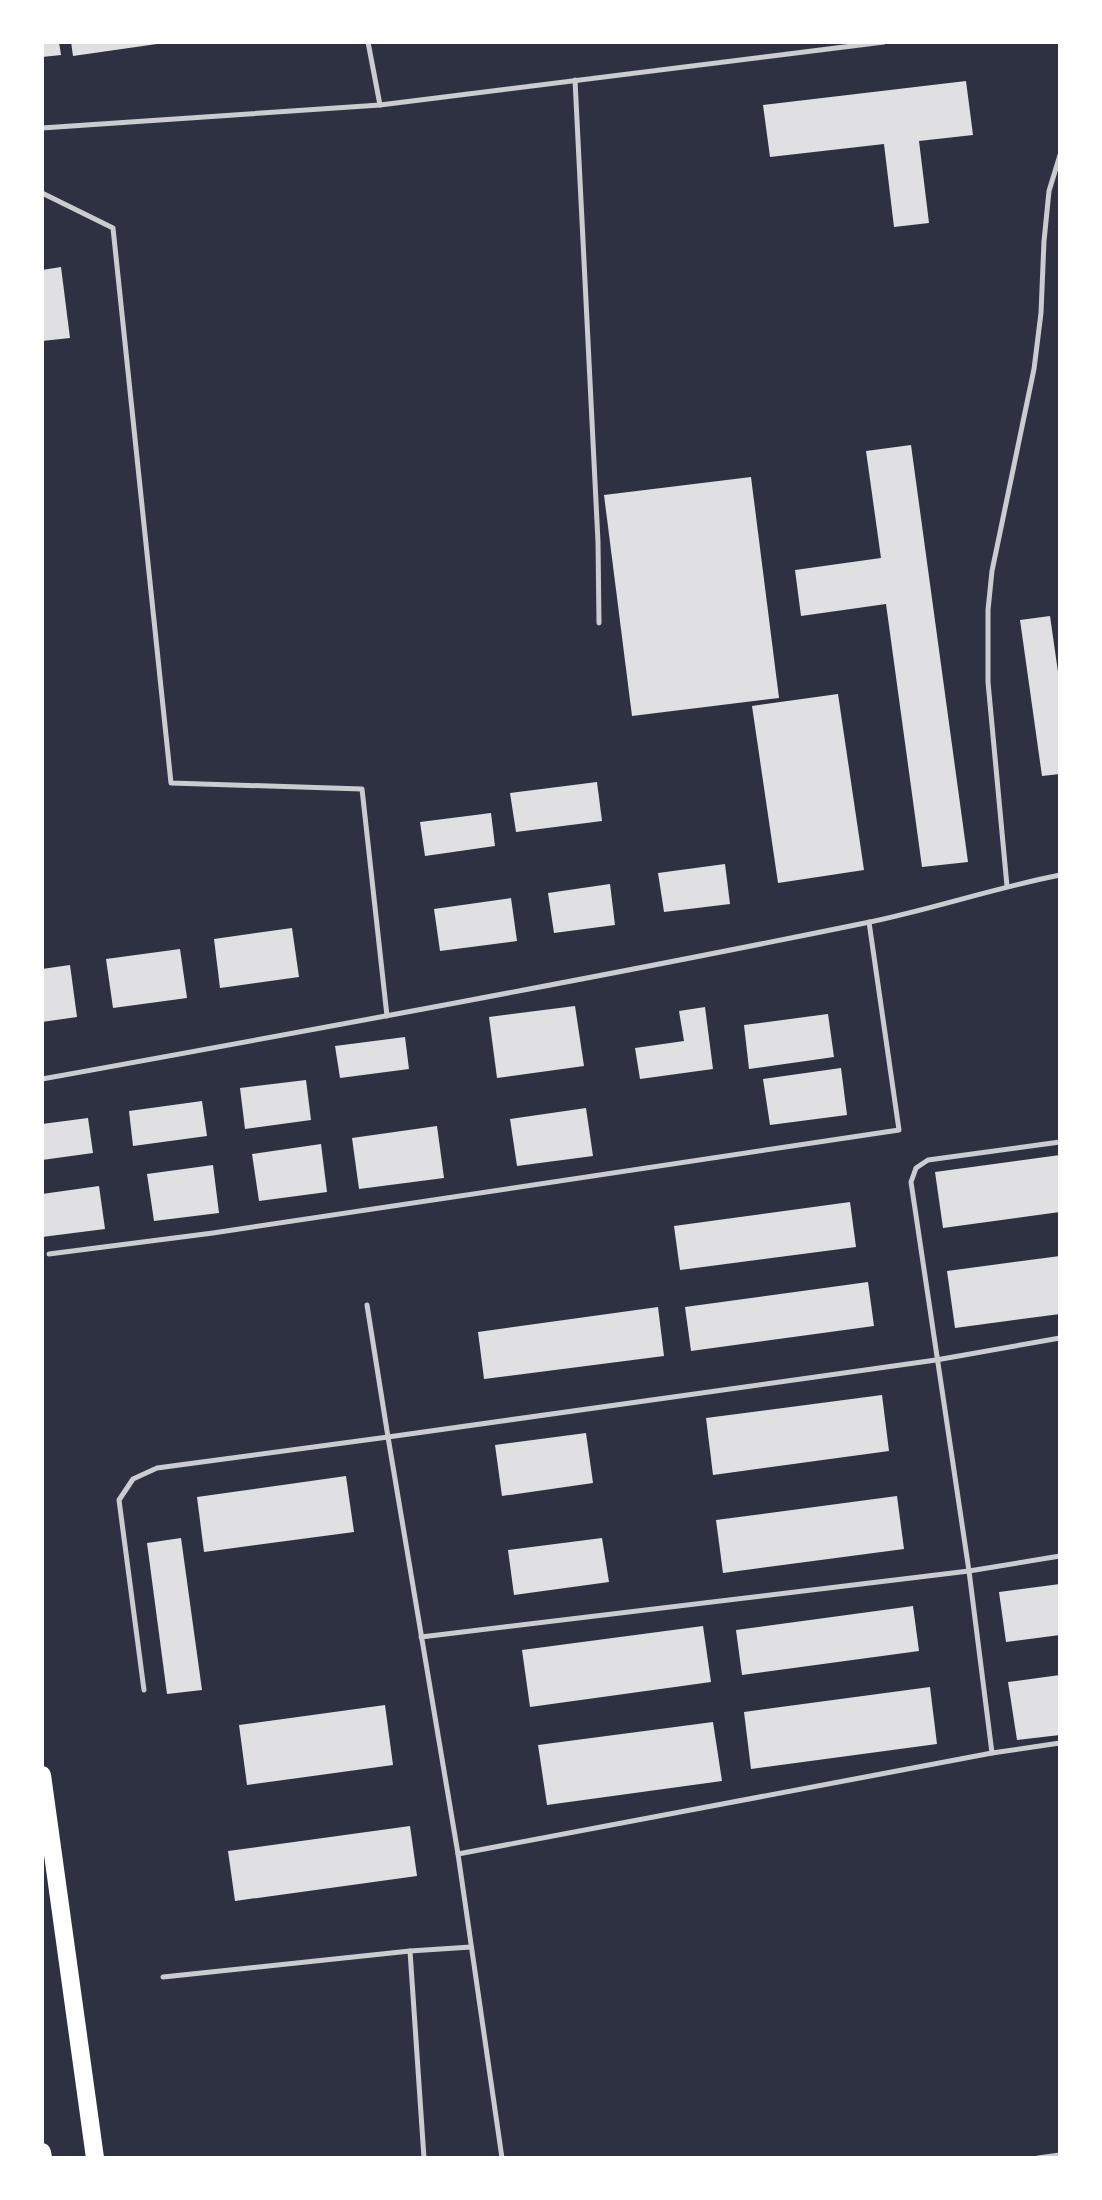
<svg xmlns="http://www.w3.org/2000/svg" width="1102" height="2200" font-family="Overpass,sans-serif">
<rect width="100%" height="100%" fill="#2d3142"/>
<g fill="#e0e0e3">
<polygon points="42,42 59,42 61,55 42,57"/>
<polygon points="71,42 157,42 157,44 73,56"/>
<polygon points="966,81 973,135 919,141 929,223 894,227 884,144 770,157 763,105"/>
<polygon points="61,267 70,338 42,341 42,270"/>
<polygon points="911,445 968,862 922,867 886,604 801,616 795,570 881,558 866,451"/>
<polygon points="751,477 779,698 632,716 604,495"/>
<polygon points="1050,616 1060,686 1060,774 1042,776 1020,620"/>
<polygon points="838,694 864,870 778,883 752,706"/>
<polygon points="597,782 602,821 516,832 510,793"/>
<polygon points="491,813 495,846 425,856 420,822"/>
<polygon points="725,864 730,904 664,912 658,873"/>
<polygon points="610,884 615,925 554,933 548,893"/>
<polygon points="511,898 517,941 440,951 434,909"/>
<polygon points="292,928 299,977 220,988 214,939"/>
<polygon points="180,949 187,998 113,1008 106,959"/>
<polygon points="70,965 77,1017 42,1022 42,969"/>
<polygon points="575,1006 584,1066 497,1078 489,1017"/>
<polygon points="705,1007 713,1069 640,1079 635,1048 684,1041 679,1011"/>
<polygon points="828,1014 834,1057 749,1069 744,1025"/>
<polygon points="405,1037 409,1069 340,1078 335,1046"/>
<polygon points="841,1068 847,1115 770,1125 763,1079"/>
<polygon points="306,1080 311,1120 245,1129 240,1088"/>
<polygon points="202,1101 207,1136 133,1146 129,1111"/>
<polygon points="586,1108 593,1156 517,1166 510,1119"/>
<polygon points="88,1118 93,1153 42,1160 42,1124"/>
<polygon points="437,1126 444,1178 359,1189 352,1138"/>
<polygon points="321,1144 327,1192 259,1201 252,1154"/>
<polygon points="1060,1155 1060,1212 943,1228 935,1172"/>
<polygon points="213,1165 219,1213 154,1221 147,1174"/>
<polygon points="99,1186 105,1229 42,1237 42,1194"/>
<polygon points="850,1202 856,1247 680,1270 674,1226"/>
<polygon points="1060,1256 1060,1314 955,1328 947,1271"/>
<polygon points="868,1282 874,1326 691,1351 685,1307"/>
<polygon points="658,1307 664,1356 484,1379 478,1332"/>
<polygon points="882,1395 889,1451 713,1475 706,1418"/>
<polygon points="586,1433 593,1483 502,1496 495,1445"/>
<polygon points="346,1476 354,1532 204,1552 197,1497"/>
<polygon points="897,1496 904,1549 723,1573 716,1520"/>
<polygon points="181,1538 202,1690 167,1694 147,1543"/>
<polygon points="602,1538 609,1582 514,1595 508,1550"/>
<polygon points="1060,1584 1060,1635 1006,1642 999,1592"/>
<polygon points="913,1606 919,1651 742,1675 736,1630"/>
<polygon points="703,1626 711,1682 530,1707 522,1650"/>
<polygon points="1060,1675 1060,1735 1017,1740 1008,1682"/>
<polygon points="930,1687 937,1744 751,1769 744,1712"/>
<polygon points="385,1705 393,1765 247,1785 239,1725"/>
<polygon points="713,1722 722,1781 547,1805 538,1745"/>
<polygon points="410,1826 417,1876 235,1901 228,1851"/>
</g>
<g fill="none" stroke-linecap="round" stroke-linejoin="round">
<g stroke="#caccd0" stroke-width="5">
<polyline points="368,42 380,105"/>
<polyline points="575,80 598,542 599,623"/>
<polyline points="42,128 380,105 884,42"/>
<polyline points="42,193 113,228 171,783 362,789 387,1016"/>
<polyline points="1007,886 988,682 988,610 992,571 1034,369 1041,313 1044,241 1049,191 1060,155"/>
<path d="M42,1079C317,1029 591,979 865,923C930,910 994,888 1060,875"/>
<polyline points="49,1254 213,1233 899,1130 869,922"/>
<polyline points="421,1637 969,1571 1060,1556"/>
<polyline points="144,1690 119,1500 133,1479 157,1468 388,1437 367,1305"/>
<polyline points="992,1753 969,1571 911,1182 916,1168 928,1160 1060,1142"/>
<polyline points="458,1854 992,1753 1060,1743"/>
<polyline points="410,1951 424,2158"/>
<polyline points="163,1977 410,1951 471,1947"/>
<polyline points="502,2158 458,1854 388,1437 936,1360 1060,1338"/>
<polyline points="1038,2158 1060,2155"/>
</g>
<g stroke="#fff" stroke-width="18">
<polyline points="42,1775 95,2158"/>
<polyline points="42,2152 43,2158"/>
</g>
</g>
<rect width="1102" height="2200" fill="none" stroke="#ffffff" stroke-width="88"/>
</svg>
